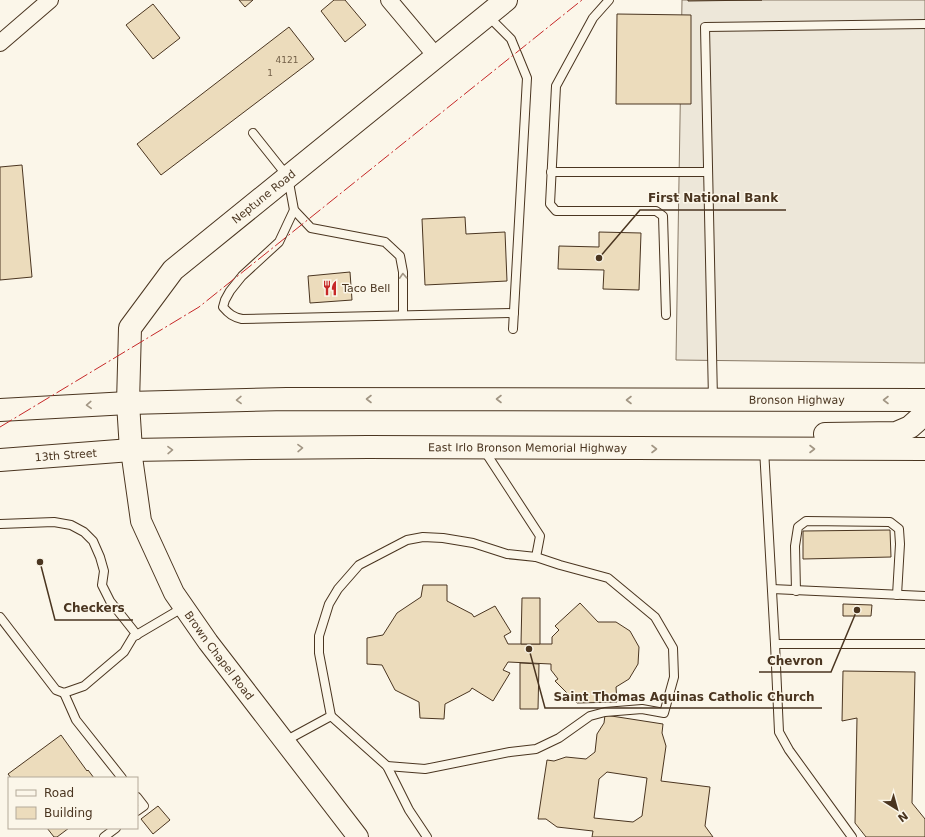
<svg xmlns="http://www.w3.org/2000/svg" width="925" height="837" font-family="'DejaVu Sans',sans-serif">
<rect width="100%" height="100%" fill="#fbf6e9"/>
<polygon fill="#ede7d9" stroke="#887966" points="682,0 925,0 925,363 676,360"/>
<g fill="#ecdcbc" stroke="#4a3520" fill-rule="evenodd">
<polygon points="239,0 253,0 245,7"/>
<polygon points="334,0 345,0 366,25 345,42 321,11"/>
<polygon points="688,0 762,0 688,1"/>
<polygon points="153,4 180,38 153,59 126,25"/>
<polygon points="617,14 691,15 691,104 616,104"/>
<polygon points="289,27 314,59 161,175 137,144"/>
<polygon points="22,165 32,277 0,280 0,167"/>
<polygon points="465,217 466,234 505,232 507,281 425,285 422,219"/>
<polygon points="599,232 641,233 639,290 603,289 604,270 558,269 559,246 599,247"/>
<polygon points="350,272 352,300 310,303 308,276"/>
<polygon points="890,530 891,557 803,559 803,531"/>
<polygon points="423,585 447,585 447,601 472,614 474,617 495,606 511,632 504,636 508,644 552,644 552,637 559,630 555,626 580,603 598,622 616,622 630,631 639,647 638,664 629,679 616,687 617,702 577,703 555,681 558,679 551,670 551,664 508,662 503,670 510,673 493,701 472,688 470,691 445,704 444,719 420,718 419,702 395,690 382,665 367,664 367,638 383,635 397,613 421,597"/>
<polygon points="522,598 540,598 540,644 521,644"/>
<polygon points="843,604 872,605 871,616 843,616"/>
<polygon points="520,663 539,664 538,709 520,709"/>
<polygon points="843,671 915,672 912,803 925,819 925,837 866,837 855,823 857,718 842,721"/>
<path d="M605,715L663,724L662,733L666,746L661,781L710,787L705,826L713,837H592L593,831L557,827L546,819H538L547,760L554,761L566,757L586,759L595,752L597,734L604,723ZM607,772L647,778L642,816L633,822L594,818L599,779Z"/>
<polygon points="61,735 87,771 88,770 94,778 11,778 8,774"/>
<polygon points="158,806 170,820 153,834 141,819"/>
<polygon points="47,828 69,828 57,837 54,837"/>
</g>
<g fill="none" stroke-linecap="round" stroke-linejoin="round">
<g stroke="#4a3520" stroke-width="10">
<g id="service">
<polyline points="609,0 593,18 556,86 550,204 556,211 656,211 663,216 666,315"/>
<polyline points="487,15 511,39 527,78 513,329"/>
<polyline points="253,133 288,177 294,210 311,228 385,242 400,256 403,272 403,315"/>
<polyline points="551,172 708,172"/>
<path d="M294,210L279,242L242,276L230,291L225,300L223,307C229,314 233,317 242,319L514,313"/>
<polyline points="713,399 705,27 925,24"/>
<polyline points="764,449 775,644 925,644"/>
<polyline points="484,450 540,536 536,557"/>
<polyline points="0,524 54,522 71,525 84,532 93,541 100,557 104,571 102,585 110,601 137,635"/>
<polyline points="772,589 925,596"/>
<polyline points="796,591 795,546 798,527 806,521 890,522 899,529 900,544 897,595"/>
<polyline points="0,617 56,690 64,693 84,686 124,652 133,637 184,607"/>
<polyline points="775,644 779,732 789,750 852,837"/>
<polyline points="64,693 76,720 122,778"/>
<polyline points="331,716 387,766 409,810 427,837"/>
<polyline points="285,741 331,716 319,653 319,636 329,604 338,589 359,565 407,540 423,537 443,538 473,543 507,554 536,557 560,565 608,578 655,617 673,648 674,677 664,713 642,709 605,712 590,716 559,738 536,749 510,752 425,769 387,766"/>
<polyline points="137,797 144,806 137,811"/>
<polyline points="104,837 116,828"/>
</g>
</g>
<g stroke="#4a3520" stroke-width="18">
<g id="minor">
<polyline points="389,0 436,56"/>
<polyline points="0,43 50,0"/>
</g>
</g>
<g stroke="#4a3520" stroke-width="22">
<g id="tertiary">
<path id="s1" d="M131,450L141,521L174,593L208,642L358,837"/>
</g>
</g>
<g stroke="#4a3520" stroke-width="24">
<g id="secondary">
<path id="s2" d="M131,450L128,403L130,328L173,270L506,0"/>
</g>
</g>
<g stroke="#4a3520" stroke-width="24">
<g id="trunk">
<path id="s3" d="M0,410L128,403L287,399L925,400"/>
<polyline points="825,434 896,433 910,427 919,419 925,411"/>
<path id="s4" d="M0,460L131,450L252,448L368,447L925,449"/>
</g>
</g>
<use href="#service" stroke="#fbf6e9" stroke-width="8"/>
<use href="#minor" stroke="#fbf6e9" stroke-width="16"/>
<use href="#tertiary" stroke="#fbf6e9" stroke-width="20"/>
<use href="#secondary" stroke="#fbf6e9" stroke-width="22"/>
<use href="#trunk" stroke="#fbf6e9" stroke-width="22"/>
<polyline stroke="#c62828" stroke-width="1" stroke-dasharray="14 3 2 3" stroke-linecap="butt" points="0,427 199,307 582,0"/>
</g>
<defs><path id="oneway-chevron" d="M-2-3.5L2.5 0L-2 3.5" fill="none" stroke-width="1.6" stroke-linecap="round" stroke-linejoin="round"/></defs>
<g stroke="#a29684">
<use href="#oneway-chevron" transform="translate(403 276) rotate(-93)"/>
<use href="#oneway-chevron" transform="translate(369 399) rotate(-180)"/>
<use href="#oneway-chevron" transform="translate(499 399) rotate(-180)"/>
<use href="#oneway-chevron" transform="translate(239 400) rotate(179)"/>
<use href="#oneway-chevron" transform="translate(629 400) rotate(-180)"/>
<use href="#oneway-chevron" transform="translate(886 400) rotate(-180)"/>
<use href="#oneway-chevron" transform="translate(89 405) rotate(177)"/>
<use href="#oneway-chevron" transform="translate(300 448) rotate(-1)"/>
<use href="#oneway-chevron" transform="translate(654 449)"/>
<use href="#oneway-chevron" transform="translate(812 449)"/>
<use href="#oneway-chevron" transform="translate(170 450) rotate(-1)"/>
</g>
<defs>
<g id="restaurant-bare" transform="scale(1.2)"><path d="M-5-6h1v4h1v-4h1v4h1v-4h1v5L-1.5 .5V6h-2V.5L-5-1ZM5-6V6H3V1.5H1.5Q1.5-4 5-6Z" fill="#c62828" stroke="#fbf6e9" stroke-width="2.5" paint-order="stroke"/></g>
</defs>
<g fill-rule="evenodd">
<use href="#restaurant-bare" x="330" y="288"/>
</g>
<g text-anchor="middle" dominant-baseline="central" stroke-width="3" stroke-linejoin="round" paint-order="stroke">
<g font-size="9" fill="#725f47">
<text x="287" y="60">4121</text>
<text x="270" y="73">1</text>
</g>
<g font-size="11" fill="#4a3520" stroke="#fbf6e9">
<text stroke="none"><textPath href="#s2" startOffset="311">Neptune Road</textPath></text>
<text stroke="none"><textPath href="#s3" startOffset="797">Bronson Highway</textPath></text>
<text stroke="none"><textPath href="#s4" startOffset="528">East Irlo Bronson Memorial Highway</textPath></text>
<text stroke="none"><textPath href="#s4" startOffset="66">13th Street</textPath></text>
<text stroke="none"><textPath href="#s1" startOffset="228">Brown Chapel Road</textPath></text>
</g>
<g font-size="11" fill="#4a3520" stroke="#fbf6e9" text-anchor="start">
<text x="342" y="288">Taco Bell</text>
</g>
</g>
<path fill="none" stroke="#4a3520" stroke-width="1.5" d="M599 258L640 210H786M40 562L55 620H133M857 610L831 672H759M529 649L545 708H822"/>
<g fill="#4a3520" stroke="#fbf6e9" stroke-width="1.5">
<circle cx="599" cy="258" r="4"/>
<circle cx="40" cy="562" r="4"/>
<circle cx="857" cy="610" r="4"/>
<circle cx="529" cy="649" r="4"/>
</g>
<g font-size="12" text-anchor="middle" font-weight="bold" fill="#4a3520" stroke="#fbf6e9" stroke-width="3" stroke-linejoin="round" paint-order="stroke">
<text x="713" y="202">First National Bank</text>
<text x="94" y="612">Checkers</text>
<text x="795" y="665">Chevron</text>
<text x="684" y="701">Saint Thomas Aquinas Catholic Church</text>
</g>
<rect x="8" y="777" width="130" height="52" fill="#fbf6e9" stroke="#b4a999"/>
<rect x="16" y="790" width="20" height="6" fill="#fbf6e9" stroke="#b4a999"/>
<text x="44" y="797" font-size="12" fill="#4a3520">Road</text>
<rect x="16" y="807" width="20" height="12" fill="#ecdcbc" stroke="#b4a999"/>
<text x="44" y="817" font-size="12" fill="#4a3520">Building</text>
<g transform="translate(897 809) rotate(143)" stroke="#fbf6e9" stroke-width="3" paint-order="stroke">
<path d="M0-3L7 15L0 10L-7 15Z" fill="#4a3520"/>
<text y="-6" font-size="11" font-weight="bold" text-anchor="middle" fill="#4a3520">N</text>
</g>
</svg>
